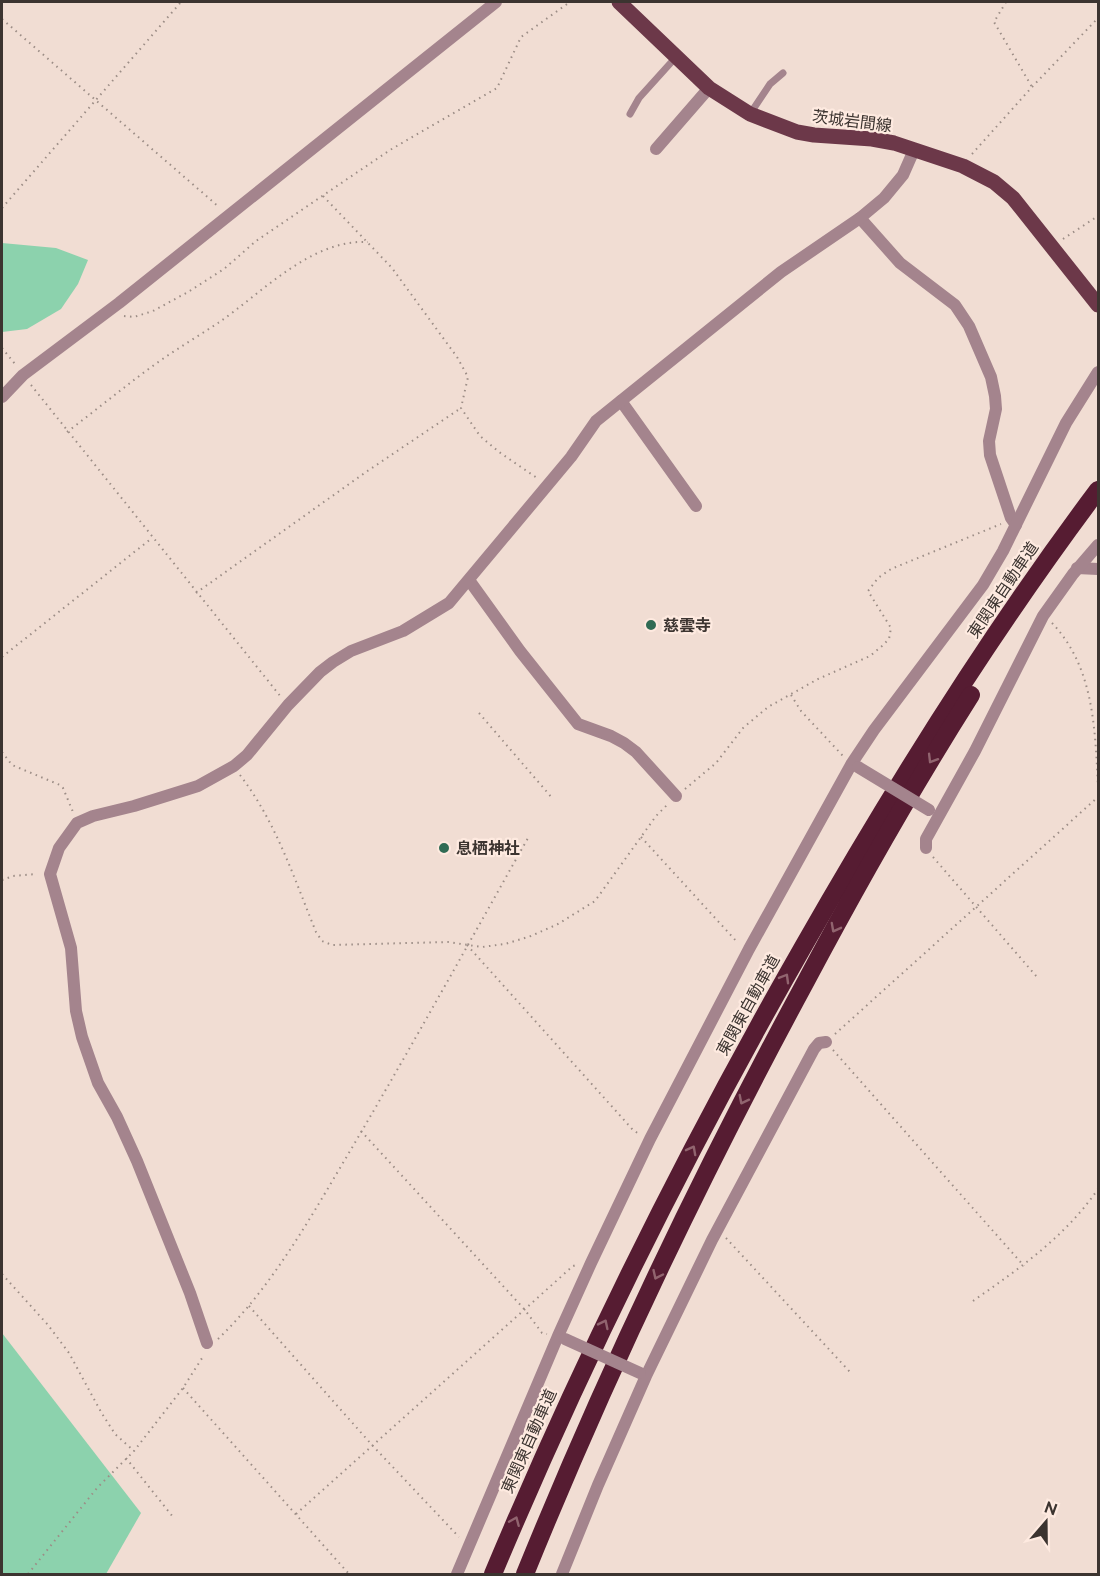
<svg xmlns="http://www.w3.org/2000/svg" width="1100" height="1576" font-family="Raleway,'Noto Sans JP',sans-serif">
<rect width="100%" height="100%" fill="#f1ddd3"/>
<g fill="#8cd2ad">
<polygon points="2,243 56,248 88,260 78,284 61,309 27,329 2,332"/>
<polygon points="2,1333 141,1513 106,1574 2,1574"/>
</g>
<g fill="none" stroke-linecap="round" stroke-linejoin="round">
<g stroke="#9c8d86" stroke-width="2" stroke-dasharray="1.5 4.5" stroke-linecap="butt">
<polyline points="1006,2 994,22 1032,87"/>
<polyline points="2,19 219,207"/>
<polyline points="972,154 1032,87 1098,18"/>
<polyline points="323,196 392,268 457,357 468,377 461,408 480,436 499,452 537,478"/>
<polyline points="2,208 181,2"/>
<polyline points="1063,239 1098,216"/>
<polyline points="124,316 134,317 153,311 188,292 224,269 256,241 390,150 497,88 521,37 570,2"/>
<polyline points="2,348 15,364"/>
<polyline points="31,385 281,697"/>
<path d="M67,432C96,410 124,387 154,365C175,350 197,337 218,323C262,293 311,239 368,242"/>
<polyline points="196,593 366,472 461,408"/>
<path d="M1052,623C1094,667 1095,729 1098,786"/>
<polyline points="2,657 152,538"/>
<polyline points="791,695 801,711 843,756"/>
<polyline points="479,713 553,799"/>
<polyline points="2,752 12,765 60,785 63,788 73,812"/>
<path d="M240,775C276,822 294,878 316,932L322,941L332,945L448,942L482,947L505,944L531,936L558,924L595,901L656,816L667,805"/>
<polyline points="685,789 716,763 743,728 768,707 818,679 870,656 882,646 889,639 891,628 868,591 878,578 891,569 1001,524"/>
<polyline points="641,837 738,943"/>
<polyline points="933,857 1037,977"/>
<polyline points="2,880 13,876 37,874"/>
<polyline points="467,945 633,1130 639,1134"/>
<polyline points="835,1034 1098,797"/>
<polyline points="833,1050 1024,1266"/>
<polyline points="361,1131 525,1310 542,1333 547,1334"/>
<polyline points="726,1238 850,1372"/>
<polyline points="2,1274 48,1325 69,1353 101,1412 115,1434 134,1451"/>
<path d="M973,1301C1020,1268 1065,1237 1098,1189"/>
<polyline points="249,1306 372,1445 459,1537"/>
<path d="M218,1339C274,1285 313,1213 353,1146C413,1044 470,941 528,838"/>
<polyline points="183,1388 349,1574"/>
<polyline points="126,1458 173,1517"/>
<polyline points="296,1514 573,1266 576,1265"/>
<polyline points="28,1574 97,1488 134,1451 183,1388 204,1355"/>
</g>
<g stroke="#a4848d" stroke-width="7">
<polyline points="630,114 639,98 676,57"/>
<polyline points="750,114 770,84 783,73"/>
</g>
<g stroke="#a4848d" stroke-width="12">
<polyline points="656,149 709,88"/>
<polyline points="860,218 900,263 955,305 969,326 991,377 995,396 996,409 989,441 990,455 1011,518 1016,525"/>
<polyline points="621,401 696,506"/>
<polyline points="1077,568 1098,569"/>
<polyline points="469,580 520,651 578,724 611,736 624,743 636,752 676,796"/>
<polyline points="926,848 926,839 975,751 1043,616 1073,574 1098,545"/>
<polyline points="207,1343 190,1293 137,1161 117,1117 98,1083 82,1037 76,1011 71,948 50,874 59,848 77,823 93,816 134,806 198,786 234,766 247,755 288,705 320,672 333,662 351,651 403,631 449,603 571,457 596,421 781,272 860,218 884,198 903,175 914,150"/>
<polyline points="457,1574 558,1336 591,1263 650,1139 749,949 852,763 874,730 983,585 1003,551 1066,423 1098,372"/>
<polyline points="562,1574 598,1485 646,1376 712,1240 814,1049 819,1043 826,1042"/>
</g>
<polyline stroke="#a4848d" stroke-width="12" points="2,397 23,375 119,303 496,2"/>
<polyline stroke="#6c3849" stroke-width="15" points="619,2 709,88 750,114 797,132 814,135 872,139 894,143 963,166 994,182 1013,198 1098,305"/>
<g stroke="#561c32" stroke-width="18">
<path d="M493,1574C583,1359 687,1150 803,947C893,789 989,635 1098,490"/>
<path d="M525,1574C607,1372 701,1175 805,983C857,885 912,788 971,695"/>
</g>
<g stroke="#a4848d" stroke-width="12">
<polyline points="858,767 929,810"/>
<polyline points="565,1339 640,1373"/>
</g>
</g>
<defs><path id="oneway-chevron" d="M-2-3.5L2.5 0L-2 3.5" fill="none" stroke-width="1.6" stroke-linecap="round" stroke-linejoin="round" transform="scale(1.5)"/></defs>
<g stroke="#91646f">
<use href="#oneway-chevron" transform="translate(932 759) rotate(121)"/>
<use href="#oneway-chevron" transform="translate(835 928) rotate(118)"/>
<use href="#oneway-chevron" transform="translate(785 978) rotate(-60)"/>
<use href="#oneway-chevron" transform="translate(743 1100) rotate(117)"/>
<use href="#oneway-chevron" transform="translate(692 1150) rotate(-62)"/>
<use href="#oneway-chevron" transform="translate(657 1275) rotate(115)"/>
<use href="#oneway-chevron" transform="translate(604 1324) rotate(-64)"/>
<use href="#oneway-chevron" transform="translate(515 1521) rotate(-67)"/>
</g>
<g fill="#306b54" stroke="#feeae0" stroke-width="2">
<circle cx="651" cy="625" r="6"/>
<circle cx="444" cy="848" r="6"/>
</g>
<g text-anchor="middle" dominant-baseline="central" stroke-width="4.5" stroke-linejoin="round" paint-order="stroke">
<g font-size="16" fill="#3c3430" stroke="#feeae0">
<text transform="translate(852 121) rotate(7)">茨城岩間線</text>
<text transform="translate(1003 590) rotate(-56)">東関東自動車道</text>
<text transform="translate(748 1005) rotate(-61)">東関東自動車道</text>
<text transform="translate(529 1441) rotate(-66)">東関東自動車道</text>
</g>
<g font-size="16" font-weight="bold" fill="#3c3430" stroke="#feeae0" text-anchor="start">
<text x="663" y="625">慈雲寺</text>
<text x="456" y="848">息栖神社</text>
</g>
</g>
<rect width="1100" height="1576" fill="none" stroke="#3c3430" stroke-width="6"/>
<g transform="translate(1046 1522) rotate(20)" stroke="#feeae0" stroke-width="4.5" paint-order="stroke">
<path d="M0-4.5L10 22L0 15L-10 22Z" fill="#3c3430"/>
<text y="-9" font-size="16" font-weight="bold" text-anchor="middle" fill="#3c3430">N</text>
</g>
</svg>
